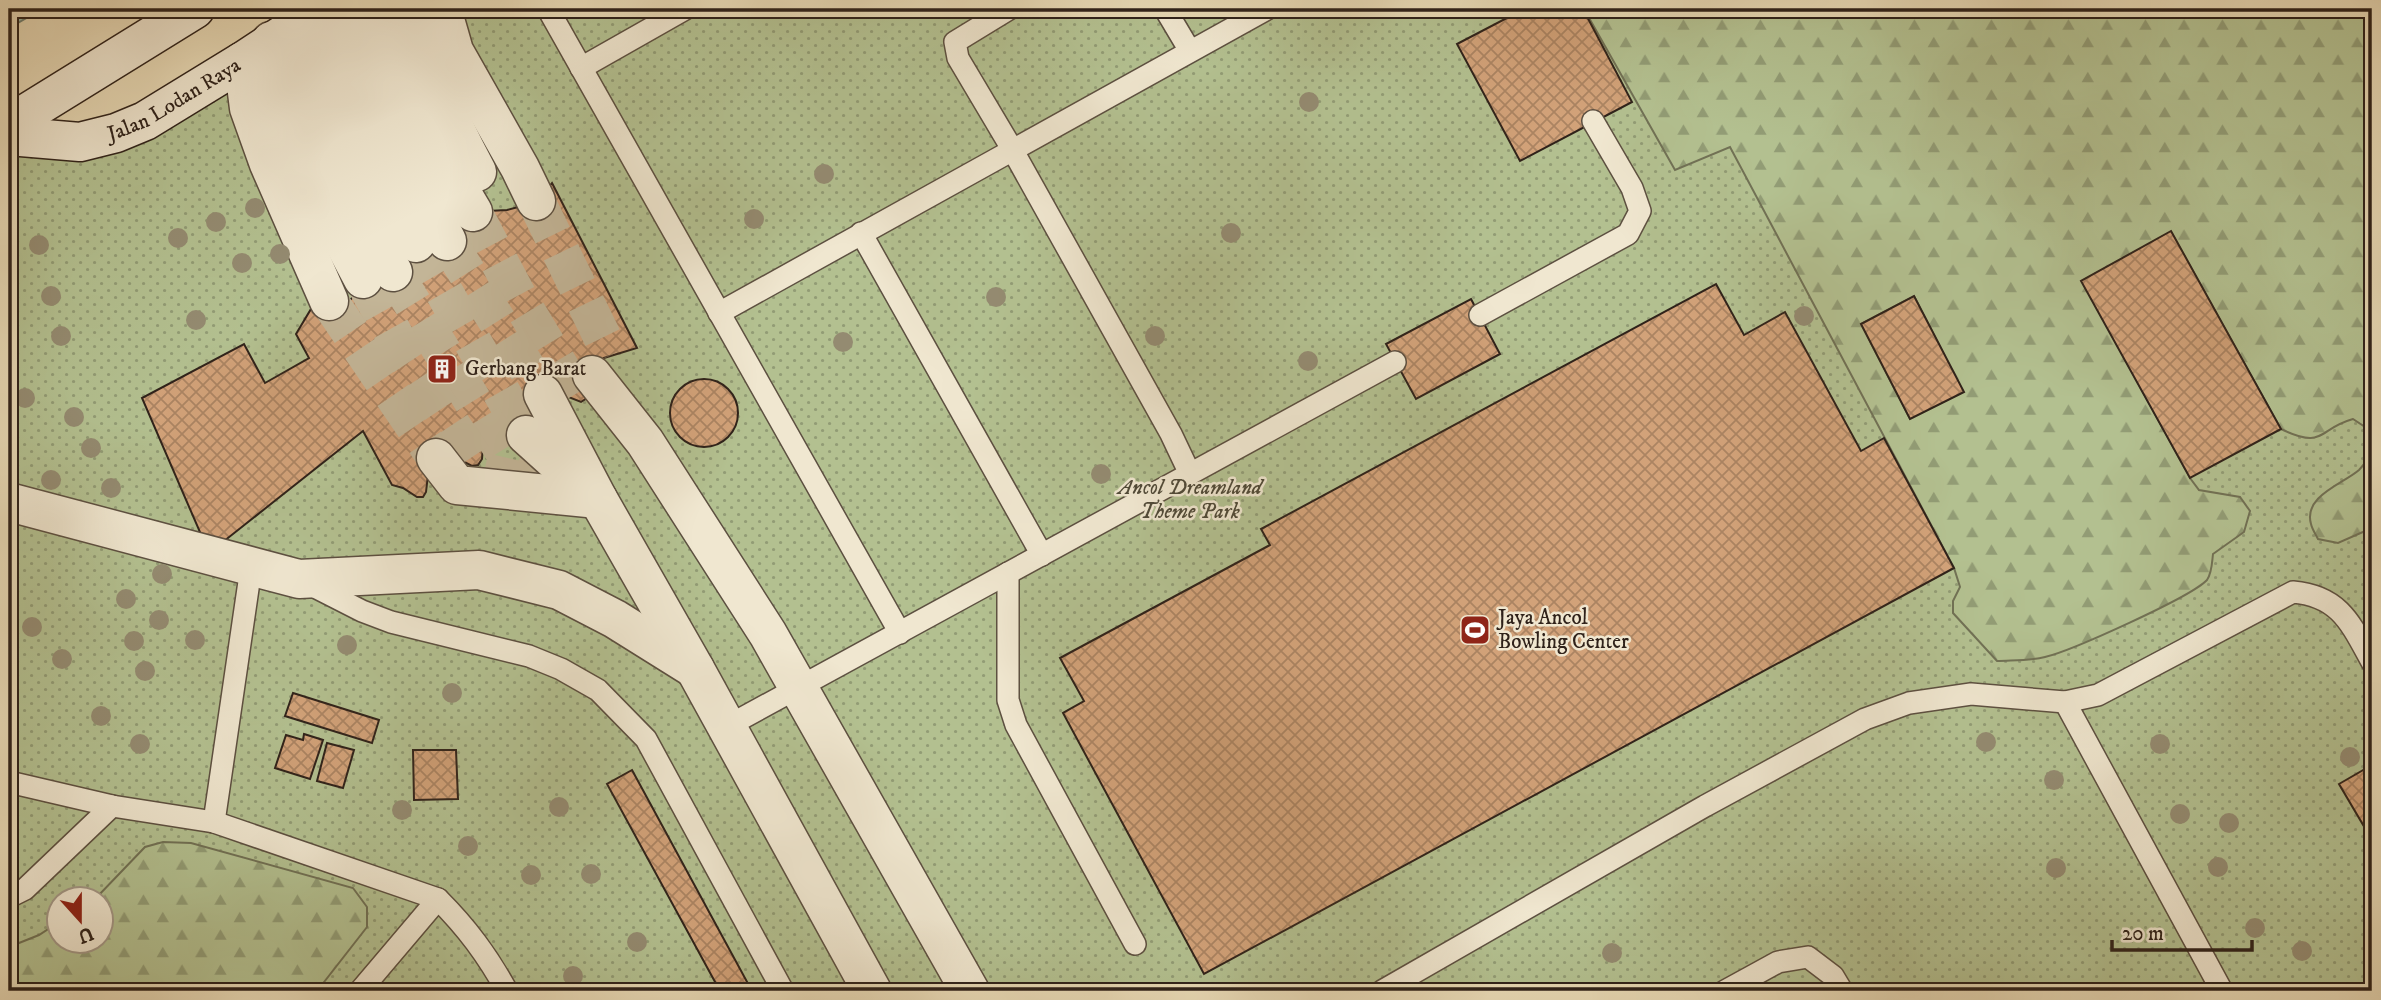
<svg xmlns="http://www.w3.org/2000/svg" width="2381" height="1000" font-family="'IM FELL DW Pica',serif">
<defs>
<pattern id="grass-dots" width="8" height="8" patternUnits="userSpaceOnUse" patternTransform="scale(1.75)"><rect width="8" height="8" fill="#b3c090"/><path d="M2 2h.1M6 6h.1" fill="none" stroke="#929c75" stroke-width="1.8" stroke-linecap="round"/></pattern>
<pattern id="forest-firs" width="22" height="20" patternUnits="userSpaceOnUse" patternTransform="scale(1.75)"><rect width="22" height="20" fill="#b3c090"/><path d="M5 1l3.5 6h-7zM16 11l3.5 6h-7z" fill="#929c75"/></pattern>
<pattern id="water-ripples" width="26" height="14" patternUnits="userSpaceOnUse" patternTransform="scale(1.75)"><rect width="26" height="14" fill="#97bbab"/><path d="M2 4q2-2 4 0t4 0M15 11q2-2 4 0t4 0" fill="none" stroke="#82a093"/></pattern>
<pattern id="building-cross-hatch" width="8" height="8" patternUnits="userSpaceOnUse" patternTransform="scale(1.75)"><rect width="8" height="8" fill="#d2a279"/><path d="M0 0l8 8M0 8l8-8" fill="none" stroke="#ab8462"/></pattern>
</defs>
<rect width="100%" height="100%" fill="#e8dab6"/>
<filter id="stains"><feTurbulence type="fractalNoise" baseFrequency=".00286" numOctaves="4"/><feColorMatrix values="0 0 0 0 .2 0 0 0 0 .09 0 0 0 0 .02 0 0 0 .5 -.17"/></filter>
<radialGradient id="worn" r=".72"><stop offset=".6" stop-color="#630" stop-opacity="0"/><stop offset="1" stop-color="#630" stop-opacity=".3"/></radialGradient>
<path fill="url(#grass-dots)" stroke="#717155" stroke-width="2" fill-rule="evenodd" d="M322,9H2372V991H9V136L80,142ZM60,898H102V940H60Z"/>
<g fill="url(#forest-firs)" stroke="#717155" stroke-width="2" fill-rule="evenodd">
<path d="M1584,9H2372V440L2368,429L2353,419C2317,429 2325,450 2281,429L2171,232L2082,281L2190,478L2199,490L2240,497L2250,511L2244,532L2213,554C2212,562 2212,573 2207,580C2191,597 2071,651 2045,657C2030,661 2012,660 1997,661L1953,613V601L1960,587L1954,568L1730,147L1675,170ZM1914,296L1963,392L1910,419L1861,324Z"/>
<path d="M2372,446V528L2338,543L2318,539C2316,535 2312,529 2311,524C2303,496 2343,484 2359,470C2365,464 2370,454 2372,446Z"/>
<polygon points="163,842 191,843 353,888 367,907 367,927 317,991 9,991 9,947 39,935 59,922 60,940 102,940 102,898 96,898 145,847"/>
</g>
<polygon fill="url(#water-ripples)" stroke="#6d7e71" stroke-width="2" points="9,9 42,9 9,28"/>
<g fill="url(#building-cross-hatch)" stroke="#2f221a" stroke-width="2">
<polygon points="1524,9 1583,9 1632,102 1520,161 1457,44"/>
<polygon points="552,183 637,348 604,358 597,364 587,398 581,402 561,394 526,435 501,420 494,420 484,433 482,459 478,465 472,466 451,455 428,475 426,492 423,497 417,497 403,488 392,485 363,431 209,553 142,398 244,344 265,383 309,358 296,334 311,309 350,300 358,292 408,264 412,255 458,235 465,226 488,211 507,210 529,204 545,192"/>
<polygon points="2171,231 2281,429 2190,478 2081,281"/>
<polygon points="1716,284 1744,335 1785,312 1861,451 1884,438 1954,568 1204,974 1063,713 1084,701 1060,658 1270,545 1261,529"/>
<polygon points="1914,296 1964,392 1910,419 1861,324"/>
<polygon points="1471,299 1500,354 1416,399 1386,344"/>
<circle cx="704" cy="413" r="34"/>
<polygon points="293,693 379,720 372,743 285,716"/>
<polygon points="304,734 323,740 310,779 275,768 286,735 303,740"/>
<polygon points="327,743 354,750 343,788 317,781"/>
<polygon points="413,750 456,750 458,799 414,800"/>
<polygon points="2372,765 2372,840 2339,784"/>
<polygon points="632,770 752,991 720,991 607,784"/>
</g>
<g fill="none" stroke-linecap="round" stroke-linejoin="round">
<g stroke="#c3b597" stroke-width="38" stroke-dasharray="38 19" stroke-linecap="butt">
<polyline points="536,201 611,355"/>
<polyline points="473,212 519,299 581,402"/>
<polyline points="447,241 543,394"/>
<polyline points="416,243 526,435"/>
<polyline points="393,272 503,450 545,472"/>
<polyline points="363,279 407,358 478,465 484,472 532,483"/>
<polyline points="329,301 436,458"/>
</g>
<g stroke="#5d5041" stroke-width="24">
<g id="lane">
<polyline points="548,9 900,633"/>
<polyline points="1009,9 955,42 958,58 1012,149 1171,434 1190,474"/>
<polyline points="1165,9 1190,51"/>
<polyline points="581,68 685,9"/>
<polyline points="861,233 1042,555"/>
<polyline points="719,313 1267,9"/>
<polyline points="1480,315 1628,234 1640,211 1632,188 1593,121"/>
<polyline points="1008,573 1008,700 1016,725 1135,944"/>
<polyline points="307,583 362,611 391,622 529,656 561,669 598,690 646,739 783,991"/>
<polyline points="2065,702 2222,991"/>
<polyline points="726,727 1395,362"/>
<path d="M9,782L112,806L214,822L438,899C467,928 487,955 507,991"/>
<polyline points="214,822 251,568"/>
<polyline points="9,897 25,889 112,806"/>
<polyline points="360,991 438,899"/>
<path d="M1382,991L1705,806L1865,719L1909,703L1971,694L2065,702L2098,695L2293,592C2340,596 2351,624 2372,662"/>
<polyline points="1725,991 1778,962 1808,957 1833,976 1842,991"/>
</g>
</g>
<g stroke="#5d5041" stroke-width="41">
<g id="street">
<polyline points="323,9 335,68 368,144 416,243"/>
<polyline points="349,9 357,44 379,109 447,241"/>
<polyline points="383,9 389,40 415,114 473,212"/>
<path d="M411,9C424,65 450,121 477,172"/>
<polyline points="442,9 454,51 520,168 536,201"/>
<path d="M298,24C303,49 306,75 314,99C334,160 363,216 393,272"/>
<polyline points="271,41 291,122 322,202 363,279"/>
<polyline points="243,61 249,108 269,164 329,301"/>
<polyline points="592,375 645,442 768,634 970,991"/>
<polyline points="543,394 598,499 695,669 872,991"/>
<polyline points="526,435 578,482"/>
<polyline points="436,458 457,485 598,499"/>
<polyline points="9,502 299,579 479,570 559,590 615,619 695,669"/>
</g>
</g>
<g stroke="#2f221a" stroke-width="41">
<g id="secondary">
<polyline points="9,124 195,9"/>
<path id="s1" d="M9,136L80,142L116,133L145,121L243,61L322,9"/>
</g>
</g>
<use href="#lane" stroke="#f0e7d0" stroke-width="21"/>
<use href="#street" stroke="#f0e7d0" stroke-width="38"/>
<use href="#secondary" stroke="#f0e7d0" stroke-width="38"/>
</g>
<g fill="#948b71">
<circle cx="1309" cy="102" r="10"/>
<circle cx="824" cy="174" r="10"/>
<circle cx="255" cy="208" r="10"/>
<circle cx="754" cy="219" r="10"/>
<circle cx="216" cy="222" r="10"/>
<circle cx="1231" cy="233" r="10"/>
<circle cx="178" cy="238" r="10"/>
<circle cx="39" cy="245" r="10"/>
<circle cx="280" cy="254" r="10"/>
<circle cx="242" cy="263" r="10"/>
<circle cx="51" cy="296" r="10"/>
<circle cx="996" cy="297" r="10"/>
<circle cx="1804" cy="316" r="10"/>
<circle cx="196" cy="320" r="10"/>
<circle cx="61" cy="336" r="10"/>
<circle cx="1155" cy="336" r="10"/>
<circle cx="843" cy="342" r="10"/>
<circle cx="1308" cy="361" r="10"/>
<circle cx="25" cy="398" r="10"/>
<circle cx="74" cy="417" r="10"/>
<circle cx="91" cy="448" r="10"/>
<circle cx="1101" cy="474" r="10"/>
<circle cx="51" cy="480" r="10"/>
<circle cx="111" cy="488" r="10"/>
<circle cx="162" cy="574" r="10"/>
<circle cx="126" cy="599" r="10"/>
<circle cx="159" cy="620" r="10"/>
<circle cx="32" cy="627" r="10"/>
<circle cx="195" cy="640" r="10"/>
<circle cx="134" cy="641" r="10"/>
<circle cx="347" cy="645" r="10"/>
<circle cx="62" cy="659" r="10"/>
<circle cx="145" cy="671" r="10"/>
<circle cx="452" cy="693" r="10"/>
<circle cx="101" cy="716" r="10"/>
<circle cx="1986" cy="742" r="10"/>
<circle cx="140" cy="744" r="10"/>
<circle cx="2160" cy="744" r="10"/>
<circle cx="2350" cy="757" r="10"/>
<circle cx="2054" cy="780" r="10"/>
<circle cx="559" cy="807" r="10"/>
<circle cx="402" cy="810" r="10"/>
<circle cx="2180" cy="814" r="10"/>
<circle cx="2229" cy="823" r="10"/>
<circle cx="468" cy="846" r="10"/>
<circle cx="2218" cy="867" r="10"/>
<circle cx="2056" cy="868" r="10"/>
<circle cx="591" cy="874" r="10"/>
<circle cx="531" cy="875" r="10"/>
<circle cx="2255" cy="928" r="10"/>
<circle cx="637" cy="942" r="10"/>
<circle cx="2302" cy="951" r="10"/>
<circle cx="1612" cy="953" r="10"/>
<circle cx="573" cy="976" r="10"/>
</g>
<defs>
<g id="building-square" transform="scale(1.575)"><rect x="-9" y="-9" width="18" height="18" rx="4" fill="#8f2418" stroke="#f0e7d0"/><path d="M-4-6H4V6H1V3H-1V6H-4ZM-2.5-4.3h1.7v1.8h-1.7ZM.8-4.3h1.7v1.8H.8ZM-2.5-1h1.7V.8h-1.7ZM.8-1h1.7V.8H.8Z" fill="#fff"/></g>
<g id="stadium-square" transform="scale(1.575)"><rect x="-9" y="-9" width="18" height="18" rx="4" fill="#8f2418" stroke="#f0e7d0"/><path d="M0-5a6.5 5 0 1 0 0 10a6.5 5 0 1 0 0-10ZM-3.5-1.8h7v3.6h-7Z" fill="#fff"/></g>
</defs>
<g fill-rule="evenodd">
<use href="#building-square" x="442" y="369"/>
<use href="#stadium-square" x="1475" y="630"/>
</g>
<g text-anchor="middle" dominant-baseline="central" stroke-width="5" stroke-linejoin="round" paint-order="stroke">
<g font-size="21" fill="#2f221a" stroke="#f0e7d0">
<text stroke="none"><textPath href="#s1" startOffset="175">Jalan Lodan Raya</textPath></text>
</g>
<g font-size="21" fill="#2f221a" stroke="#f0e7d0" text-anchor="start">
<text x="465" y="369">Gerbang Barat</text>
<text x="1498" y="618">Jaya Ancol<tspan x="1498" dy="24">Bowling Center</tspan></text>
</g>
<g font-size="21" font-style="italic" fill="#504a38" stroke="#f0e7d0">
<text x="1190" y="488">Ancol Dreamland<tspan x="1190" dy="24">Theme Park</tspan></text>
</g>
</g>
<rect width="2381" height="1000" fill="none" stroke="#e8dab6" stroke-width="35"/>
<rect x="10" y="10" width="2360" height="979" fill="none" stroke="#2f221a" stroke-width="3.5"/>
<rect x="18" y="18" width="2346" height="965" fill="none" stroke="#2f221a" stroke-width="2"/>
<g transform="translate(80 920) rotate(159)"><circle r="33" fill="#f0e7d0" stroke="#a39887" stroke-width="2"/>
<path d="M0-5L12 26L0 18L-12 26Z" fill="#8f2418"/>
<text y="-10" font-size="19" font-weight="bold" text-anchor="middle" fill="#2f221a">U</text>
</g>
<path d="M2112 940v10h140v-10" fill="none" stroke="#2f221a" stroke-width="3.5"/>
<text x="2122" y="940" font-size="21" fill="#2f221a" stroke="#f0e7d0" stroke-width="5" paint-order="stroke">20 m</text>
<rect width="100%" height="100%" filter="url(#stains)"/>
<rect width="100%" height="100%" fill="url(#worn)"/>
</svg>
